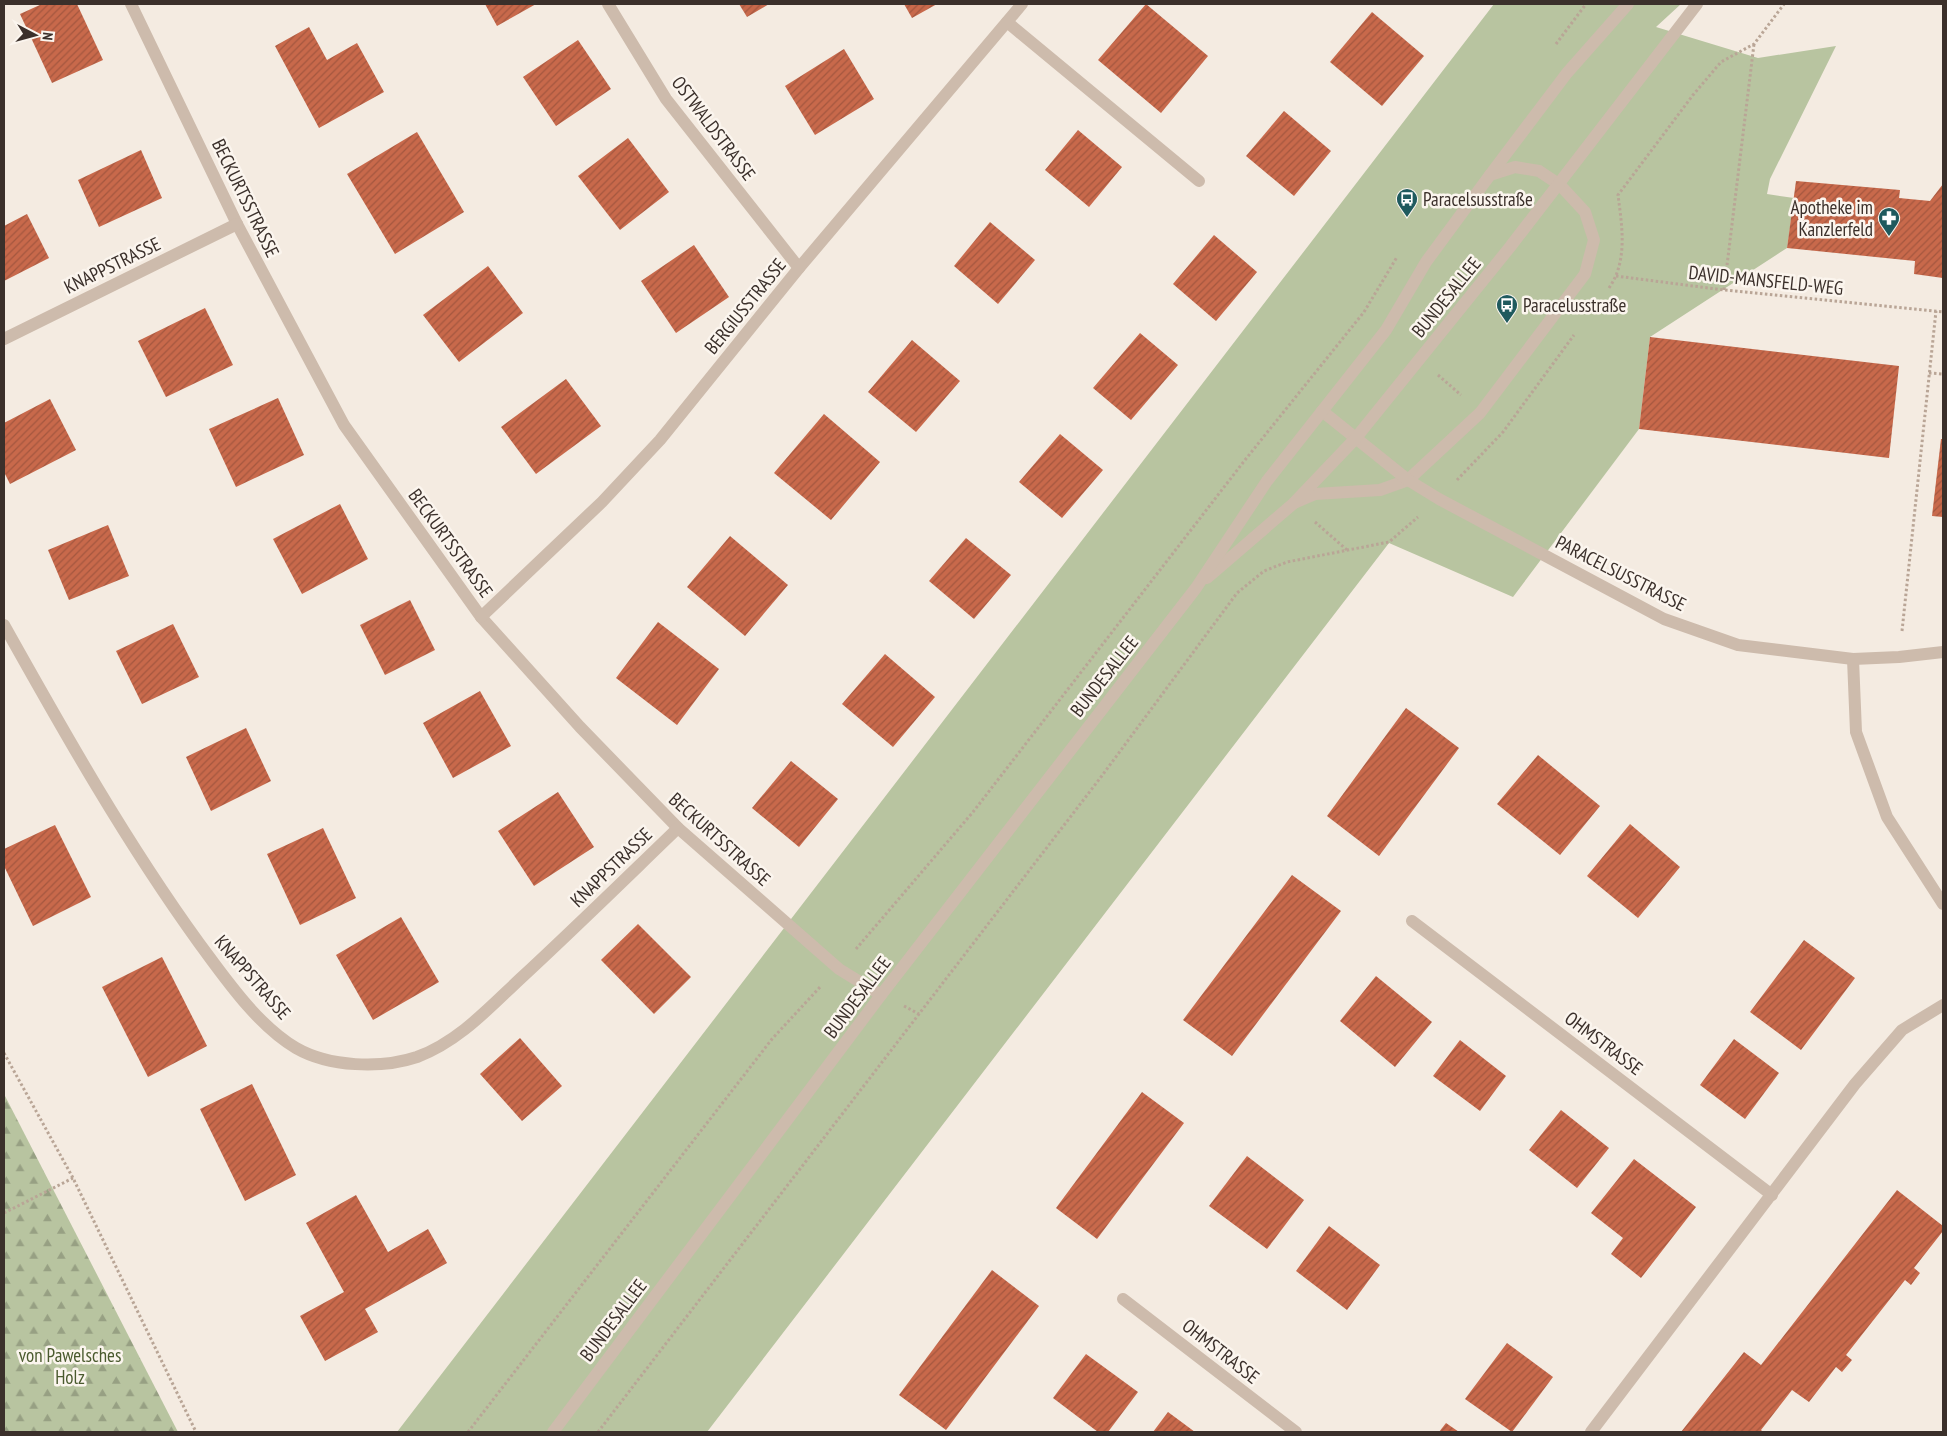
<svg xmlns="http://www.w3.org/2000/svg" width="1947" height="1436" font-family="'PT Sans Narrow',sans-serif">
<defs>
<pattern id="forest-firs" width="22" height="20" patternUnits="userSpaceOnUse" patternTransform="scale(1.25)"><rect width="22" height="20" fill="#b8c4a0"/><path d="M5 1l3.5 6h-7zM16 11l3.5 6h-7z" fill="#97a083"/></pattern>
<pattern id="building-hatch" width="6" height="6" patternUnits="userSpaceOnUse" patternTransform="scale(1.25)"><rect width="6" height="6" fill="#c8694b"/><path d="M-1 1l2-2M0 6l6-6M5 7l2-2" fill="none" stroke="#a4573f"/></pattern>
</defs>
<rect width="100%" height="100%" fill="#f4ebe1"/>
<polygon fill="#b8c4a0" points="1494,4 1681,4 1656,27 1758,58 1836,46 1770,179 1767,194 1794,198 1787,248 1650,337 1639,429 1513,597 1389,543 707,1432 397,1432"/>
<polygon fill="url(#forest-firs)" points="4,1094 178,1432 4,1432"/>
<g fill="url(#building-hatch)">
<polygon points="42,4 77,4 103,60 52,83 20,14"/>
<polygon points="485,4 536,4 497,26"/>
<polygon points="739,4 769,4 747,17"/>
<polygon points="904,4 937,4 912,18"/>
<polygon points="1146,4 1208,56 1161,113 1098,60"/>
<polygon points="1372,12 1424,56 1382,106 1330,62"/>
<polygon points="309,27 327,60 357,43 384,92 319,128 275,46"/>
<polygon points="578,40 611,89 556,126 523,77"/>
<polygon points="844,49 874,99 815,135 785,86"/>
<polygon points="1284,111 1331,151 1294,196 1246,156"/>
<polygon points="1078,130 1122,167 1089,207 1045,170"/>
<polygon points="417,132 464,212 395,254 347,174"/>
<polygon points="628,138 669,192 620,230 578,176"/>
<polygon points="141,150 162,198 99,227 78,180"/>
<polygon points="1796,181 1900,190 1899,198 1930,201 1943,184 1943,278 1914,274 1915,261 1787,248"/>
<polygon points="27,214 49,258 4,281 4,226"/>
<polygon points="990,222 1035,260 998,304 954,266"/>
<polygon points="1214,235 1257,272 1216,321 1173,284"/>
<polygon points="694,245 729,297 676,333 641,281"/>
<polygon points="488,266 523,313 459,362 423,315"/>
<polygon points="205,308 233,365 166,397 138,341"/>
<polygon points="1140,333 1178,365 1131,420 1093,388"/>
<polygon points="1650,337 1899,366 1889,458 1639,429"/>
<polygon points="912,340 960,381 916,432 868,392"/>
<polygon points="566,379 601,426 536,474 501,427"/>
<polygon points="278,398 304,455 236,487 209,429"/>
<polygon points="50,399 76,450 10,484 4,472 4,423"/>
<polygon points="824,414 880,462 831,520 774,473"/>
<polygon points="1060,434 1103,470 1062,518 1019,482"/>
<polygon points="1941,439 1943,439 1943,517 1932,516"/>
<polygon points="340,504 368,559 302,594 273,539"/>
<polygon points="108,525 129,576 69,600 48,550"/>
<polygon points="730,536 788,585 745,636 687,587"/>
<polygon points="966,538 1011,575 974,619 929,581"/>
<polygon points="410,600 435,650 385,675 360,625"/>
<polygon points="658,622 719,669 677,725 616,678"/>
<polygon points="173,624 199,677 142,704 116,651"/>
<polygon points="885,654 935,697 893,747 842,704"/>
<polygon points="480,691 511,746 453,778 423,723"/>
<polygon points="1406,708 1459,748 1379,856 1327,816"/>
<polygon points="246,728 271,781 211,811 186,757"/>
<polygon points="1538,755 1600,806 1560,855 1497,804"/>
<polygon points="791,761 838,799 799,847 752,808"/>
<polygon points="558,792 594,847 534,886 498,831"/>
<polygon points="1630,824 1680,867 1638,918 1587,876"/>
<polygon points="55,825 91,897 33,926 4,866 4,849"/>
<polygon points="323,828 356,898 300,925 267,854"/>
<polygon points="1292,875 1341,911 1232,1056 1183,1020"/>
<polygon points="401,917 439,982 373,1020 336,955"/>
<polygon points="638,924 691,977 654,1014 601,960"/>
<polygon points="1804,940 1855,978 1801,1050 1750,1012"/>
<polygon points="162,957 207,1046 148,1077 102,987"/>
<polygon points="1376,976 1432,1022 1395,1067 1340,1021"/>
<polygon points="520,1038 562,1086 522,1121 480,1074"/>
<polygon points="1734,1039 1779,1073 1745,1119 1700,1085"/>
<polygon points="1460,1040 1506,1076 1480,1111 1433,1076"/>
<polygon points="252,1084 296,1175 245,1201 200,1109"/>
<polygon points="1142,1092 1184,1123 1097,1239 1056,1208"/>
<polygon points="1561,1110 1609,1148 1577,1188 1529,1150"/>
<polygon points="1247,1156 1304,1200 1267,1249 1209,1206"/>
<polygon points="1634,1159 1696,1207 1641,1278 1611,1254 1623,1238 1591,1213"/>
<polygon points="1897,1190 1943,1226 1943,1231 1914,1268 1920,1273 1911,1285 1905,1280 1846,1355 1852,1360 1842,1372 1836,1367 1809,1402 1792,1390 1761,1430 1763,1432 1681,1432 1744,1352 1761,1365"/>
<polygon points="356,1195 388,1252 428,1229 447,1263 365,1309 378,1332 325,1361 300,1316 344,1292 306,1223"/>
<polygon points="1329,1226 1380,1265 1347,1310 1296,1271"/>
<polygon points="992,1270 1039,1306 946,1430 899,1395"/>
<polygon points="1507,1343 1553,1377 1512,1432 1465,1399"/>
<polygon points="1086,1354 1138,1392 1108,1432 1098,1432 1053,1398"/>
<polygon points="1168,1412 1195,1432 1153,1432"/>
<polygon points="1446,1423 1459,1432 1439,1432"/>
</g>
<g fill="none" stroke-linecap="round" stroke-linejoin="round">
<g stroke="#b9a596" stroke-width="3" stroke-dasharray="2.5 2.5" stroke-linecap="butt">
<polyline points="1556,44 1586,4"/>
<polyline points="1616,276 1724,290 1943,312"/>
<path d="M1609,288C1628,261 1622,226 1618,195L1693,95L1721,62L1754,44L1784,4"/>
<polyline points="1724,290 1754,44"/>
<polyline points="1929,373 1943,374"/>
<polyline points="1438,375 1461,395"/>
<polyline points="1457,480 1503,432 1574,335"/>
<polyline points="1315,522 1347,550"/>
<polyline points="1902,631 1936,311"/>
<polyline points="856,949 973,812 1245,460 1364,312 1397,257"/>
<polyline points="904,1006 919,1014"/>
<polyline points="4,1053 73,1178 196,1432"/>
<polyline points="4,1213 73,1178"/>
<polyline points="468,1432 772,1039 821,986"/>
<polyline points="598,1432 1101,777 1237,593 1264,571 1287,562 1389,542 1418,517"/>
</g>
<g stroke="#cdbbac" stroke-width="12">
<polyline points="1007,22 1199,181"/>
<polyline points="1294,503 1315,494 1380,490 1408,480 1480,413 1585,274 1594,240 1585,212 1560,185 1539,171 1515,167 1490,175"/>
</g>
<g stroke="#cdbbac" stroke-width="12">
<polyline points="131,4 237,224 344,425 481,617 580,727 678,828 839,969 881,995"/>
<polyline points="608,4 666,99 799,268"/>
<polyline points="4,339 237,224"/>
<polyline points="1322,411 1408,480 1439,499 1664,619 1738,645 1853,659 1899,657 1943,652"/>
<polyline points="481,617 602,502 660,440 799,268 1022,4"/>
<path d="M4,625C65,734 126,842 199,943C225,978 257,1025 296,1048C329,1067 381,1069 417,1057C458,1042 489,1008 520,979C573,930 625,879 678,828"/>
<polyline points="1853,659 1856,732 1887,817 1943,904"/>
<polyline points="1412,921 1772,1195"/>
<polyline points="1123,1299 1296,1432"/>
<polyline points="1591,1432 1855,1084 1902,1030 1943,1005"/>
</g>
<g stroke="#cdbbac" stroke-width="12">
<polyline points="1207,578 1294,503 1355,439 1510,247 1697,4"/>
<polyline points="553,1432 881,995 1196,588 1267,481 1386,330 1426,262 1490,175 1567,73 1628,4"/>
</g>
</g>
<defs>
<g id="bus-pin" transform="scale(1.125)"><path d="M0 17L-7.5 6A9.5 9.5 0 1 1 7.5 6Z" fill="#1f5a5e" stroke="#fbf5ee"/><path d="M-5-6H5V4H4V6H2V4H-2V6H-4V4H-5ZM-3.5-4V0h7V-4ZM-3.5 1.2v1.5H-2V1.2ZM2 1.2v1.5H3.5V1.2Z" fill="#fff"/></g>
<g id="pharmacy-pin" transform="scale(1.125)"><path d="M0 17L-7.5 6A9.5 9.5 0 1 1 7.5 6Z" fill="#1f5a5e" stroke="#fbf5ee"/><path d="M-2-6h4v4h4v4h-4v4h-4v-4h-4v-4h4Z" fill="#fff"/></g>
</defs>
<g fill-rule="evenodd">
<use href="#bus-pin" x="1407" y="199"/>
<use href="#pharmacy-pin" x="1889" y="218"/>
<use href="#bus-pin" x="1507" y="305"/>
</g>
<g text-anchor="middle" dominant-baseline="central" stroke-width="5" stroke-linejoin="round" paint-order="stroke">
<g font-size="19" fill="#3b302b" stroke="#fbf5ee">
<text transform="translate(714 128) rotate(53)">OSTWALDSTRASSE</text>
<text transform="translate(246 198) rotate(64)">BECKURTSSTRASSE</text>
<text transform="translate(112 265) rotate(-26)">KNAPPSTRASSE</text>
<text transform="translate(1766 280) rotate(6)">DAVID-MANSFELD-WEG</text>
<text transform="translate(1446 297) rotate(-51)">BUNDESALLEE</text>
<text transform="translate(745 306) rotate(-51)">BERGIUSSTRASSE</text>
<text transform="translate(451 543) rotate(54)">BECKURTSSTRASSE</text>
<text transform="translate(1621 573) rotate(27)">PARACELSUSSTRASSE</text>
<text transform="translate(1104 676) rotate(-52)">BUNDESALLEE</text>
<text transform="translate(720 839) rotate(42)">BECKURTSSTRASSE</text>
<text transform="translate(611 867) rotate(-44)">KNAPPSTRASSE</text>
<text transform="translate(253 977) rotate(49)">KNAPPSTRASSE</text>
<text transform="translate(857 997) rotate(-53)">BUNDESALLEE</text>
<text transform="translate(1604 1043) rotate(37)">OHMSTRASSE</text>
<text transform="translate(613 1320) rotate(-53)">BUNDESALLEE</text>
<text transform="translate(1221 1351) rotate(38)">OHMSTRASSE</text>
</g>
<g font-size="19" fill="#3b302b" stroke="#fbf5ee" text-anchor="start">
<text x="1423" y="199">Paracelsusstraße</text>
<text x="1873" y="207" text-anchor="end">Apotheke im<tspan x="1873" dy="22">Kanzlerfeld</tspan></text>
<text x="1523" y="305">Paracelusstraße</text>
</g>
<g font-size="19" fill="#4a5a2e" stroke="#fbf5ee">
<text x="70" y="1355">von Pawelsches<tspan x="70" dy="22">Holz</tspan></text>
</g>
</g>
<rect width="1947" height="1436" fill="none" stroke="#3b302b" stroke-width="10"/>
<g transform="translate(35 35) rotate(96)" stroke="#fbf5ee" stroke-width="4" paint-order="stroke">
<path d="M0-4L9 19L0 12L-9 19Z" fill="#3b302b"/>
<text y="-8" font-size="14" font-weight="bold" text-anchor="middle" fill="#3b302b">N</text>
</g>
</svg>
